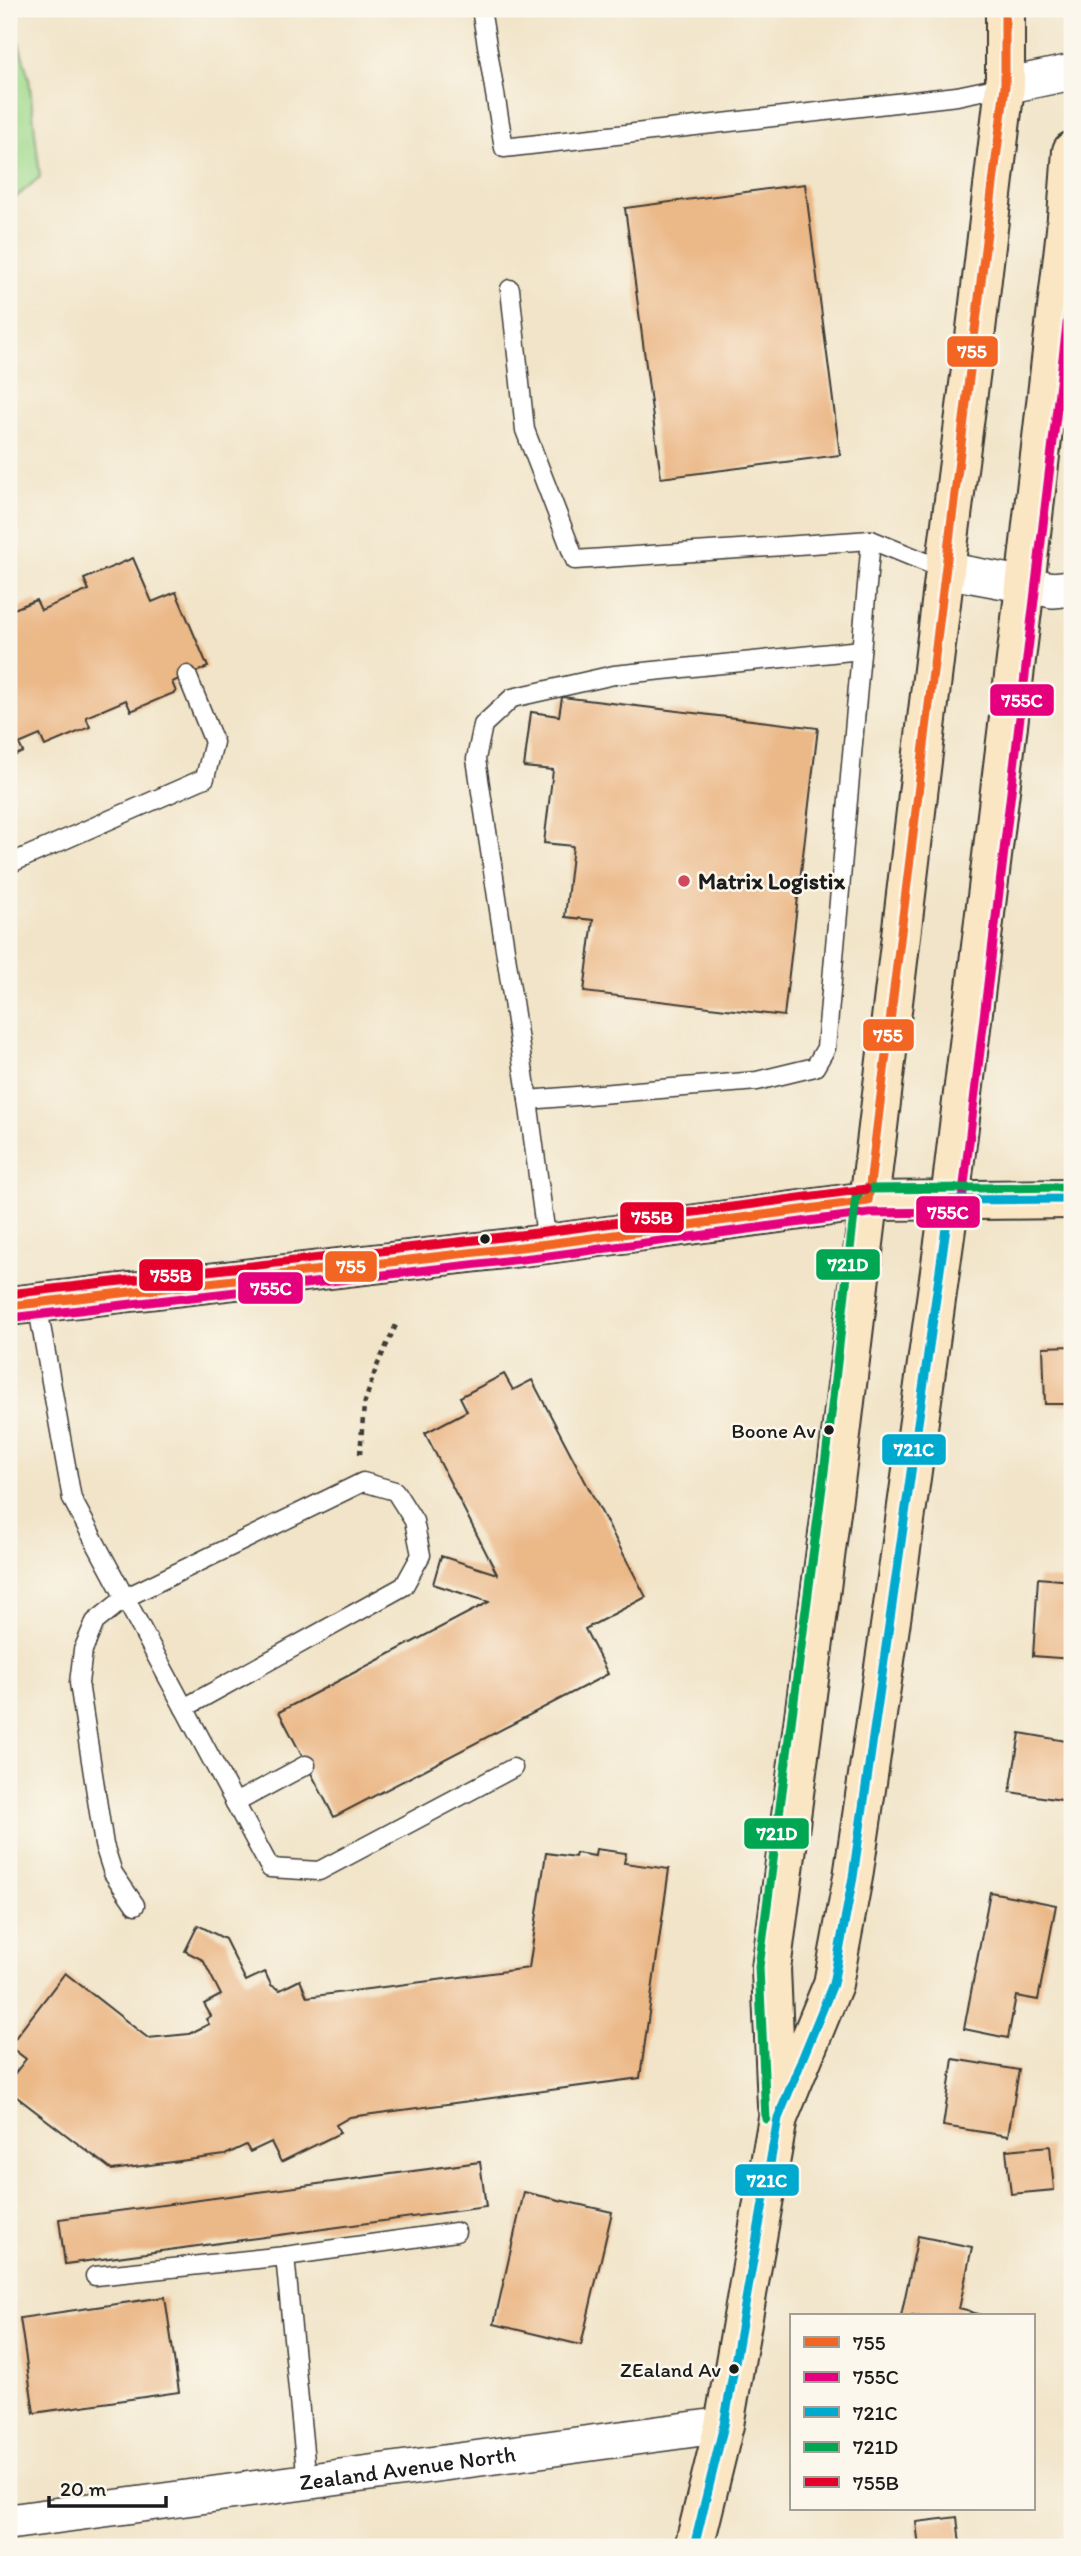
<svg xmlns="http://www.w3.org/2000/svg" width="1081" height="2556" font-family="Itim,sans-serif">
<rect width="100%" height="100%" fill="#fbf7ec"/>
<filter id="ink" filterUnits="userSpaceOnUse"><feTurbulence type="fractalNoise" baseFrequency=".0143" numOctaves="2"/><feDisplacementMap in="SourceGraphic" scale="14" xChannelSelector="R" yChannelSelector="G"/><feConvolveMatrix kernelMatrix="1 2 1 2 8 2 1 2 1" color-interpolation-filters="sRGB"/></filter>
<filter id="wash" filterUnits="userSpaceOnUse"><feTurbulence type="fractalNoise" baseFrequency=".00686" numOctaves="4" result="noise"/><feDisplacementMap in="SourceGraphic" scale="28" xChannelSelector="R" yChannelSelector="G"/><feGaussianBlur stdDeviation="1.57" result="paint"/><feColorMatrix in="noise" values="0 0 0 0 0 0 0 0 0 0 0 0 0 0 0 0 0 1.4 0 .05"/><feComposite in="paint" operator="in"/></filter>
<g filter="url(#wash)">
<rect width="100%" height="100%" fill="#f1e4c8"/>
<polygon fill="#9fd98c" stroke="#5e7a54" stroke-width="2" points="9,9 29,78 40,177 9,203"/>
<g id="blocks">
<g fill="#ebb887">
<polygon points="805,184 840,455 661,478 625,208"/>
<polygon points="133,558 152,602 176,592 208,667 172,682 176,692 131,711 126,700 86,717 90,727 45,746 40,735 19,744 23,752 9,758 9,611 36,600 41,610 89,590 84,579"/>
<polygon points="562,697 818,728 784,1016 584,992 593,920 565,917 573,846 544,843 553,770 524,767 531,712 559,716"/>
<polygon points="1072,1346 1072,1404 1045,1404 1043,1347"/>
<polygon points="504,1374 513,1390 532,1380 646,1597 585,1629 608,1674 334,1817 279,1712 489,1602 433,1584 441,1556 497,1574 425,1433 467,1411 460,1397"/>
<polygon points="1038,1578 1072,1581 1072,1659 1033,1656"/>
<polygon points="1020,1733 1072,1742 1072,1774 1068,1801 1010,1792"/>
<polygon points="596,1849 626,1853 624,1863 669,1869 640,2078 350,2117 336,2125 340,2133 281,2162 271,2142 250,2152 246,2145 225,2155 112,2170 9,2091 9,2081 26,2059 9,2046 65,1973 148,2038 189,2034 209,2024 206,2019 211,2016 204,2004 221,1995 203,1960 185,1951 198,1925 225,1939 246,1981 265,1972 271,1985 280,1990 300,1980 307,1997 529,1968 546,1853 575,1857 576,1853 595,1856"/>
<polygon points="990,1892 1056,1905 1038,2000 1016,1996 1008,2038 964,2029"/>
<polygon points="953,2059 1019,2070 1008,2136 943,2126"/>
<polygon points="1050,2146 1054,2190 1011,2194 1006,2150"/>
<polygon points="480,2162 486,2207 65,2264 59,2219"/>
<polygon points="524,2192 612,2212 581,2345 494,2324"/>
<polygon points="918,2236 972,2247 959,2309 986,2316 901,2316"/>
<polygon points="165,2297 179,2392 34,2413 20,2318"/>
<polygon points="957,2517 960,2544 919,2547 916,2522"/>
</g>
</g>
</g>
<g filter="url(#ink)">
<use href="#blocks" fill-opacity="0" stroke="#3c3a36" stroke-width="2"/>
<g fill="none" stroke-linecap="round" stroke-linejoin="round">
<g stroke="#3c3a36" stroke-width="21">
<g id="lane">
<polyline points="481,9 504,148 957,96 1005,86"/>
<polyline points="510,289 525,430 575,560 871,540 945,570"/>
<polyline points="9,864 205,778 214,742 187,675"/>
<polyline points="528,1100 757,1081 815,1067 826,1048 871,540"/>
<polyline points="547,1244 528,1100 476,759 483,725 512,698 614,675 861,650"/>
<polyline points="37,1303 72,1499 270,1868 319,1871 513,1768"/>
<polyline points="235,1803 306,1765"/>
<polyline points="135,1905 113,1873 104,1845 79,1683 83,1650 95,1622 125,1598 363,1482 395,1491 414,1521 421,1555 404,1586 184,1708"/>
<polyline points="95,2276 285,2256"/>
<polyline points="307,2482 285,2256 456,2232"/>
</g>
</g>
<g stroke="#3c3a36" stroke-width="38">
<g id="street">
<polyline points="1005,86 1072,72"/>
<polyline points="945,570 1053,590 1072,588"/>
<path id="s1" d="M9,2522L724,2425"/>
</g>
</g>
<g stroke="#3c3a36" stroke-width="42">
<g id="secondary">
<polyline points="9,1306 547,1244 868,1201 1072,1199"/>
<polyline points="777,2106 771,1969 840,1443 945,570 974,346 1005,86 1005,9"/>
<polyline points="694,2547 724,2425 778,2118 833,1984 853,1877 892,1613 950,1200 1025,586 1066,230 1072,151"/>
</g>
</g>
<polyline stroke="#3c3a36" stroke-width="4.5" stroke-dasharray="5 5" stroke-linecap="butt" points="360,1454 364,1405 376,1368 396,1325"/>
<use href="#lane" stroke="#fff" stroke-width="18"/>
<use href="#street" stroke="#fff" stroke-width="35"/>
<use href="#secondary" stroke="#fbe6c4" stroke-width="38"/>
<g stroke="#fbf7ec" stroke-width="14">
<polyline id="bus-1" points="9,1306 547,1244 868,1201 1005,86 1005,9"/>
</g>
<g stroke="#fbf7ec" stroke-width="14">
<polyline id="bus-2" points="10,1318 548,1256 869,1213 950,1212 959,1209 962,1201 1072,283"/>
</g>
<g stroke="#fbf7ec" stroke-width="14">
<polyline id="bus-3" points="694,2547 724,2425 778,2118 833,1984 853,1877 950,1200 1072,1199"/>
</g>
<g stroke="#fbf7ec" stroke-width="14">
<polyline id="bus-4" points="766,2119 759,1967 828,1441 856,1197 861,1191 868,1189 1072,1187"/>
</g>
<g stroke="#fbf7ec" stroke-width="14">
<polyline id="bus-5" points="9,1294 545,1232 866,1189"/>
</g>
<use href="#bus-1" stroke="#f26522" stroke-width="9"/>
<use href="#bus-2" stroke="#e5007d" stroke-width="9"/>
<use href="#bus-3" stroke="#00a9ce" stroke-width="9"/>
<use href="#bus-4" stroke="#00a651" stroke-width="9"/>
<use href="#bus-5" stroke="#e4002b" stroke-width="9"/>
</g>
</g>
<circle fill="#d1495b" stroke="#fbf7ec" stroke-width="2.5" cx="684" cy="881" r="7"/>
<g fill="#1c1c1c" stroke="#fbf7ec" stroke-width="2.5">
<circle cx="485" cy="1239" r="6"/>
<circle cx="829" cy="1430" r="6"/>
<circle cx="734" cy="2369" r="6"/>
</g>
<g text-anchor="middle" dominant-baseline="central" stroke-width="5" stroke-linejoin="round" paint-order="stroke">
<g font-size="21" fill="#1c1c1c" stroke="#fbf7ec" text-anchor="end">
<text x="816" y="1430">Boone Av</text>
<text x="721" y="2369">ZEaland Av</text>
</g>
<g font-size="23" font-weight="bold" fill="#1c1c1c" stroke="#fbf7ec" text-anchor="start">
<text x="698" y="881">Matrix Logistix</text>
</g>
<g font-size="23" fill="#1c1c1c" stroke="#fbf7ec">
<text stroke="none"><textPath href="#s1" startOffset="402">Zealand Avenue North</textPath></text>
</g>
</g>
<g stroke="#fbf7ec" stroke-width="2.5">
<rect x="946" y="335" width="53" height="33" rx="7" fill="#f26522"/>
<rect x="989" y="683" width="66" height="34" rx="7" fill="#e5007d"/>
<rect x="862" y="1018" width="53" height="34" rx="7" fill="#f26522"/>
<rect x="915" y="1195" width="66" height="34" rx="7" fill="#e5007d"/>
<rect x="619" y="1201" width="66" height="33" rx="7" fill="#e4002b"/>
<rect x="815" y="1248" width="66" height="33" rx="7" fill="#00a651"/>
<rect x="324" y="1250" width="54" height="33" rx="7" fill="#f26522"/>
<rect x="138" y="1258" width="66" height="34" rx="7" fill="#e4002b"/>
<rect x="237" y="1271" width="67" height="34" rx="7" fill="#e5007d"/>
<rect x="881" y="1433" width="66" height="33" rx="7" fill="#00a9ce"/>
<rect x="743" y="1817" width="67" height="33" rx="7" fill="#00a651"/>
<rect x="734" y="2163" width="66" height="34" rx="7" fill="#00a9ce"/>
</g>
<g font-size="19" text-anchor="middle" font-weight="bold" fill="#fff">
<text x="972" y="358">755</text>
<text x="1022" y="707">755C</text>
<text x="888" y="1042">755</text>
<text x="948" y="1219">755C</text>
<text x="652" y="1224">755B</text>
<text x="848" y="1271">721D</text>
<text x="351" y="1273">755</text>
<text x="171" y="1282">755B</text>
<text x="271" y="1295">755C</text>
<text x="914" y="1456">721C</text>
<text x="777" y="1840">721D</text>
<text x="767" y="2187">721C</text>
</g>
<rect width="1081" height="2556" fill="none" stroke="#fbf7ec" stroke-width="35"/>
<rect x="790" y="2314" width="245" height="196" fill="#fbf7ec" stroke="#a29f99" stroke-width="2"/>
<rect x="804" y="2337" width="35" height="10" fill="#f26522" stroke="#a29f99" stroke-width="2"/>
<text x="853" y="2350" font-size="21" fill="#1c1c1c">755</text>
<rect x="804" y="2372" width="35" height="10" fill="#e5007d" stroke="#a29f99" stroke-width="2"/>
<text x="853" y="2384" font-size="21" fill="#1c1c1c">755C</text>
<rect x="804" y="2407" width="35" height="10" fill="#00a9ce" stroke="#a29f99" stroke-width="2"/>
<text x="853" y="2420" font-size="21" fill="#1c1c1c">721C</text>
<rect x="804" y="2442" width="35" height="10" fill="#00a651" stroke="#a29f99" stroke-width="2"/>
<text x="853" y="2454" font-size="21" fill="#1c1c1c">721D</text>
<rect x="804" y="2477" width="35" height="10" fill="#e4002b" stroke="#a29f99" stroke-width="2"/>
<text x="853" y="2490" font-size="21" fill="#1c1c1c">755B</text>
<path d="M49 2496v10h117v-10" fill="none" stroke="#1c1c1c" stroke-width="3.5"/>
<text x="60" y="2496" font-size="21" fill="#1c1c1c" stroke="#fbf7ec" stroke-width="5" paint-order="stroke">20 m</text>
</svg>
